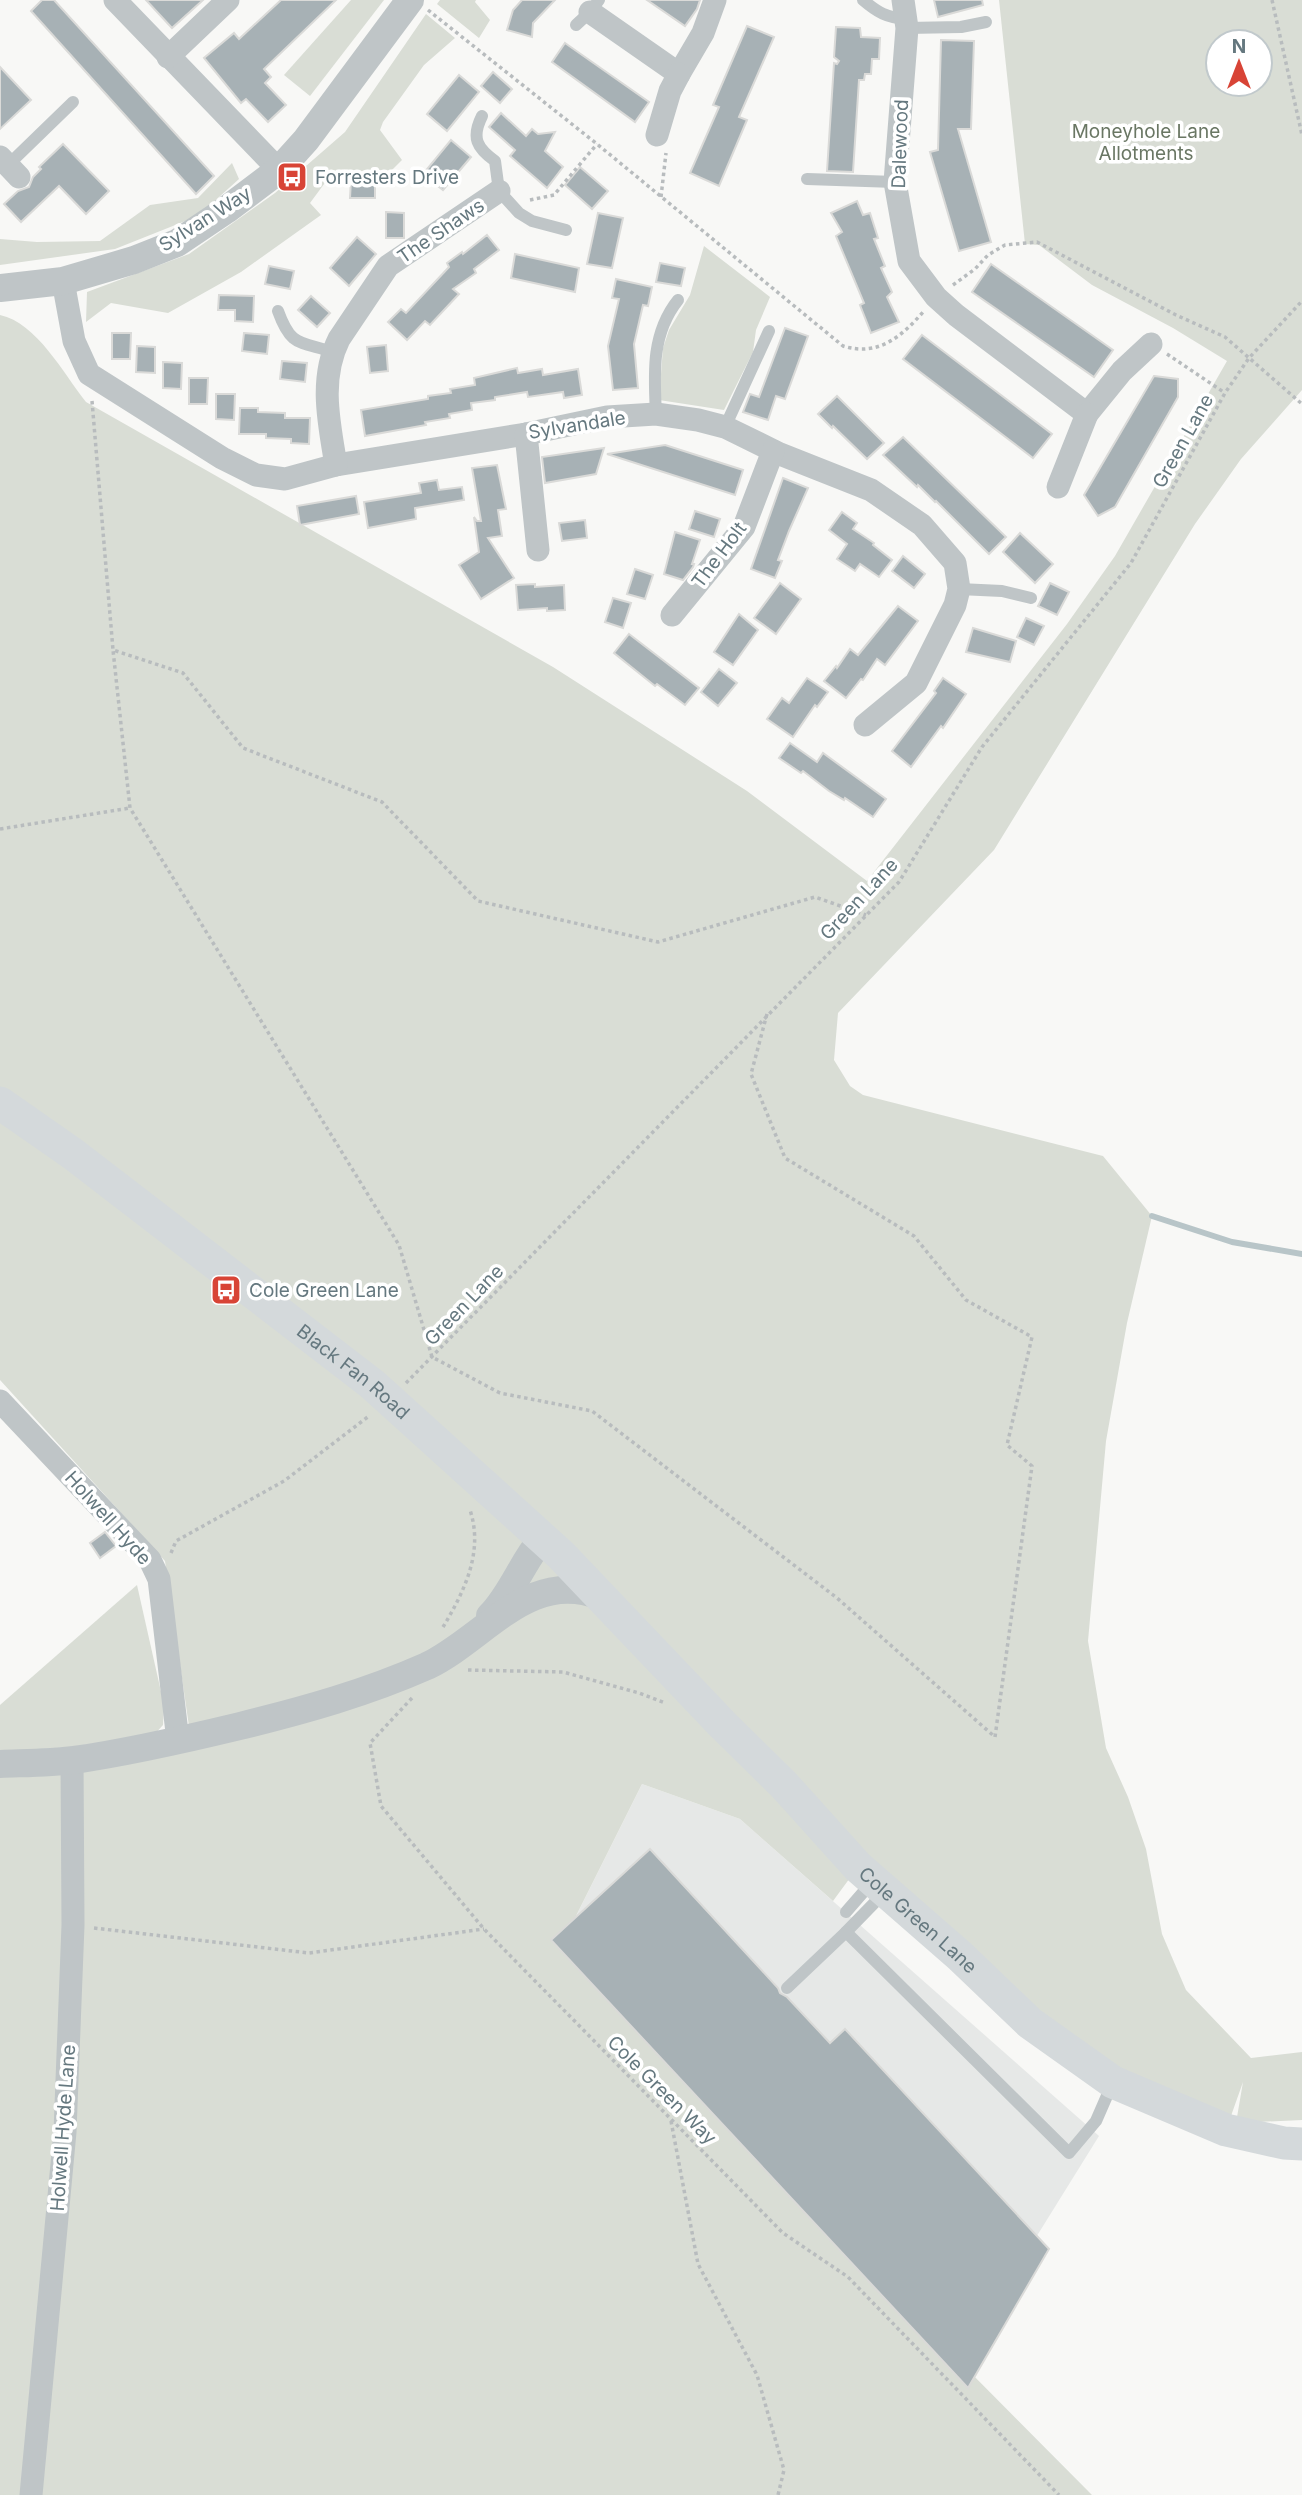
<svg xmlns="http://www.w3.org/2000/svg" width="1302" height="2495" font-family="Inter,sans-serif">
<rect width="100%" height="100%" fill="#f8f8f6"/>
<polygon fill="#e6e8e7" points="642,1784 740,1819 1099,2136 959,2361 562,1944"/>
<g fill="#d9ddd5" fill-rule="evenodd">
<polygon points="351,0 384,0 310,96 284,75"/>
<polygon points="440,0 476,0 475,2 490,20 479,38 437,4"/>
<path d="M999,0H1302V390L1241,459L1195,524L994,850L838,1013L834,1060L850,1086L863,1095L1103,1156L1152,1216L1127,1323L1106,1441L1088,1641L1106,1748L1128,1797L1146,1849L1162,1934L1186,1990L1251,2058L1302,2052V2120L1236,2123L1243,2082L1226,2130L1113,2082L858,1867L833,1901L740,1819L642,1784L562,1944L959,2361L1092,2495H0V1771L192,1747L165,1561L0,1380V315C37,323 63,373 86,402L553,667L747,791L867,881L1067,624L1115,556L1227,361L1173,328L1092,285L1039,245L1025,244ZM1218,42H1260V84H1218Z"/>
<polygon points="426,14 455,38 424,65 383,122 380,130 402,160 385,177 333,172 310,203 321,215 241,272 168,313 111,303 86,322 87,292 189,254 275,193 345,132"/>
<polygon points="232,163 239,179 198,216 115,249 0,265 0,239 37,242 100,241 150,205 198,198"/>
<polygon points="704,246 770,297 756,330 753,352 724,410 659,400 663,348 669,330 690,295"/>
<polygon points="137,1585 164,1705 163,1725 154,1735 70,1747 0,1752 0,1705"/>
</g>
<g fill="none" stroke-linecap="round" stroke-linejoin="round">
<polyline stroke="#b8c5c8" stroke-width="6" points="1152,1216 1232,1242 1302,1254"/>
</g>
<g fill="#a7b1b5" stroke="#dadad8" stroke-width="2">
<polygon points="42,0 54,0 214,176 196,194 31,11"/>
<polygon points="146,0 203,0 172,28"/>
<polygon points="281,0 336,0 264,69 271,77 265,83 286,105 268,122 246,99 241,103 204,58 234,33 239,39"/>
<polygon points="522,0 555,0 533,23 532,37 507,30 513,10"/>
<polygon points="647,0 700,0 697,9 685,26"/>
<polygon points="934,0 982,0 983,5 938,17"/>
<polygon points="747,26 774,37 739,117 747,120 719,186 690,173 719,107 713,105"/>
<polygon points="836,27 860,28 861,37 880,38 879,59 872,59 871,74 865,74 864,80 859,80 853,172 827,171 834,63 837,64 839,61 834,57"/>
<polygon points="941,40 974,41 971,129 958,129 991,242 959,251 930,152 938,150"/>
<polygon points="565,43 649,102 635,122 552,62"/>
<polygon points="0,67 31,100 0,129"/>
<polygon points="493,72 512,89 500,103 481,86"/>
<polygon points="459,75 479,92 447,131 427,114"/>
<polygon points="501,113 526,136 532,129 538,134 555,132 545,151 563,167 547,188 510,156 515,150 489,127"/>
<polygon points="451,140 471,157 443,190 423,174"/>
<polygon points="63,144 109,191 86,214 59,186 21,222 4,204 18,191 29,187 33,177 41,169 39,167"/>
<polygon points="580,167 608,191 592,209 565,185"/>
<polygon points="351,180 375,181 375,198 350,198"/>
<polygon points="857,201 863,215 870,213 878,238 874,239 885,266 881,268 892,292 887,297 899,322 871,333 860,305 864,303 836,236 842,232 831,213"/>
<polygon points="386,212 404,213 404,238 386,238"/>
<polygon points="598,213 623,218 612,268 587,264"/>
<polygon points="487,235 499,250 474,269 476,273 453,289 459,294 430,325 425,321 407,340 388,322 401,309 406,313 449,267 447,263 462,252 463,254"/>
<polygon points="357,237 376,254 349,286 330,268"/>
<polygon points="515,254 579,268 575,292 511,278"/>
<polygon points="660,263 685,268 681,286 656,282"/>
<polygon points="991,264 1113,350 1094,377 972,292"/>
<polygon points="269,266 294,271 290,289 265,284"/>
<polygon points="616,279 652,287 648,306 643,305 634,344 638,388 613,390 608,346 619,299 612,298"/>
<polygon points="219,295 254,296 253,322 235,321 235,310 218,310"/>
<polygon points="311,296 330,313 317,327 298,310"/>
<polygon points="785,328 808,336 785,399 776,396 768,420 743,412 750,394 759,397"/>
<polygon points="112,333 131,333 130,359 112,359"/>
<polygon points="244,333 269,335 267,354 242,351"/>
<polygon points="922,335 1052,434 1033,458 903,359"/>
<polygon points="386,345 388,371 370,373 367,347"/>
<polygon points="137,346 155,347 155,373 136,372"/>
<polygon points="282,361 307,363 305,382 280,379"/>
<polygon points="163,362 182,363 181,389 163,388"/>
<polygon points="517,368 518,373 542,369 543,375 578,369 582,395 564,398 563,392 528,397 527,392 495,397 495,400 471,403 472,410 449,414 450,418 425,422 426,425 365,436 361,410 428,399 428,396 451,393 450,389 475,385 474,378"/>
<polygon points="1154,376 1178,379 1178,397 1115,507 1098,516 1084,495"/>
<polygon points="189,378 208,378 207,404 189,404"/>
<polygon points="216,394 235,394 234,420 216,419"/>
<polygon points="837,396 884,443 867,459 833,426 832,428 818,414"/>
<polygon points="240,408 258,408 258,412 285,413 285,418 310,418 309,444 291,443 291,439 266,438 266,434 239,434"/>
<polygon points="903,437 1006,537 989,554 936,501 935,502 918,485 917,487 883,455"/>
<polygon points="665,445 743,470 735,495 607,454"/>
<polygon points="604,448 596,474 545,483 542,457"/>
<polygon points="497,465 506,509 498,510 502,536 488,538 514,578 481,599 459,565 479,552 474,517 477,521 481,521 472,468"/>
<polygon points="783,478 808,488 789,531 778,560 782,561 775,578 751,569"/>
<polygon points="437,480 439,490 462,487 464,500 415,508 416,519 368,528 364,502 421,493 419,483"/>
<polygon points="356,496 359,514 300,525 297,506"/>
<polygon points="695,511 720,519 714,537 689,529"/>
<polygon points="842,512 857,523 853,529 874,543 873,545 892,560 879,577 860,564 855,571 837,559 847,544 829,530"/>
<polygon points="585,520 587,538 562,541 559,523"/>
<polygon points="675,532 700,540 692,564 694,564 693,567 683,580 664,574"/>
<polygon points="1020,533 1053,564 1035,583 1003,552"/>
<polygon points="903,556 925,574 914,588 892,571"/>
<polygon points="635,569 653,575 645,599 627,594"/>
<polygon points="780,583 801,599 776,634 754,618"/>
<polygon points="1050,583 1069,592 1057,615 1038,606"/>
<polygon points="535,584 535,587 564,585 565,610 547,611 547,608 518,610 516,585"/>
<polygon points="613,598 631,603 623,628 605,622"/>
<polygon points="898,606 918,621 885,665 877,659 863,680 861,679 846,698 824,681 836,666 837,668 850,649 858,655"/>
<polygon points="739,614 758,630 733,665 714,652"/>
<polygon points="1026,618 1044,626 1034,645 1017,637"/>
<polygon points="973,628 1016,641 1010,662 966,652"/>
<polygon points="629,634 699,688 685,705 657,684 655,686 614,653"/>
<polygon points="719,669 737,683 718,706 701,692"/>
<polygon points="807,678 828,692 817,707 815,705 793,737 767,719 782,698 789,703"/>
<polygon points="943,678 966,694 943,728 941,726 911,767 892,751 936,693 934,691"/>
<polygon points="790,743 817,762 823,753 886,799 873,817 845,798 844,800 829,791 803,771 801,773 779,758"/>
<polygon points="105,1532 116,1546 100,1558 90,1543"/>
<polygon points="650,1849 778,1988 780,1993 787,1997 830,2043 845,2029 1049,2249 968,2388 551,1940"/>
</g>
<g fill="none" stroke-linecap="round" stroke-linejoin="round">
<g stroke="#b8bcbe" stroke-width="3.5" stroke-dasharray="3.5 3.5" stroke-linecap="butt">
<polyline points="1272,0 1302,135"/>
<path d="M428,10L597,144L843,346C879,357 902,336 924,311"/>
<polyline points="661,197 666,153"/>
<polyline points="530,200 554,195 597,144"/>
<polyline points="953,285 975,269 988,255 1005,245 1037,242 1176,315 1225,337 1302,404"/>
<polyline points="1167,354 1225,393"/>
<polyline points="92,401 113,650"/>
<polyline points="0,829 130,808"/>
<polyline points="767,1014 751,1074 785,1158 914,1236 966,1300 1032,1337 1007,1445 1032,1466 995,1737 837,1598 592,1411 500,1393 432,1357 399,1245 130,808 113,650 183,673 243,748 382,802 478,901 658,942 815,897 866,915"/>
<polyline points="406,1383 899,882 982,747 1131,563 1225,393 1249,358 1302,301"/>
<polyline points="171,1553 176,1541 284,1481 369,1416"/>
<path d="M443,1627C464,1592 484,1552 470,1510"/>
<polyline points="468,1670 563,1672 639,1693 665,1703"/>
<polyline points="412,1698 370,1743 381,1806 484,1929 783,2233 848,2277 1059,2495"/>
<polyline points="94,1928 309,1953 484,1929"/>
<polyline points="671,2121 698,2264 757,2375 784,2470 778,2495"/>
</g>
<g stroke="#bfc5c7" stroke-width="12">
<path d="M863,0C877,12 887,18 906,19"/>
<polyline points="576,25 590,12 599,0"/>
<polyline points="907,28 961,27 986,22"/>
<path d="M482,116C471,138 477,148 495,161L499,191L519,213L532,221L566,230"/>
<polyline points="8,165 73,102"/>
<polyline points="807,179 895,182"/>
<path d="M278,311C291,347 299,341 333,352"/>
<path d="M656,414C654,374 651,334 678,300"/>
<polyline points="725,427 769,331"/>
<polyline points="959,589 1002,591 1031,598"/>
<polyline points="846,1912 873,1881"/>
<polyline points="846,1932 885,1892"/>
<polyline points="787,1988 846,1932 1069,2153 1096,2121 1113,2082"/>
</g>
<g stroke="#bfc5c7" stroke-width="23">
<polyline points="115,0 279,170"/>
<polyline points="903,0 907,28 895,182 909,261 936,297 956,315 1087,414 1122,371 1151,344"/>
<polyline points="590,12 679,74 703,33 715,0"/>
<polyline points="168,57 228,0"/>
<polyline points="657,135 670,91 679,74"/>
<polyline points="0,157 19,177"/>
<polyline points="63,281 74,341 89,374 222,458 256,475 285,479 336,465 526,434 607,417 656,414 698,420 725,427 780,454 871,490 922,525 955,563 959,589 955,605 916,683 865,725"/>
<polyline points="526,434 538,550"/>
<path d="M336,465C329,423 319,379 339,339L388,266L499,191"/>
<polyline points="1058,487 1087,414"/>
<polyline points="672,615 744,527 773,451"/>
<polyline points="0,1401 150,1560 159,1579 178,1741"/>
<polyline points="31,2495 65,2132 73,1925 72,1760"/>
</g>
<g stroke="#bfc5c7" stroke-width="28">
<polyline points="0,288 63,281 134,260 177,243 226,210 279,170 306,140 410,0"/>
<path d="M490,1616C512,1594 522,1562 542,1539"/>
<path d="M0,1764C24,1763 50,1763 74,1760C130,1752 186,1739 240,1726C305,1710 366,1693 427,1666C484,1639 529,1568 600,1596"/>
</g>
<path stroke="#d4d9db" stroke-width="33" id="s1" d="M0,1103L73,1154L372,1384L561,1555L722,1724L784,1785L858,1867L960,1956L1030,2023L1113,2082L1226,2130L1284,2143L1302,2144"/>
</g>
<defs>
<g id="bus-square" transform="scale(1.575)"><rect x="-9" y="-9" width="18" height="18" rx="4" fill="#d84436" stroke="#fff"/><path d="M-5-6H5V4H4V6H2V4H-2V6H-4V4H-5ZM-3.5-4V0h7V-4ZM-3.5 1.2v1.5H-2V1.2ZM2 1.2v1.5H3.5V1.2Z" fill="#fff"/></g>
</defs>
<g fill-rule="evenodd">
<use href="#bus-square" x="292" y="177"/>
<use href="#bus-square" x="226" y="1290"/>
</g>
<g text-anchor="middle" dominant-baseline="central" stroke-width="7" stroke-linejoin="round" paint-order="stroke">
<g font-size="19" fill="#6a7764" stroke="#fff">
<text x="1146" y="131">Moneyhole Lane<tspan x="1146" dy="22">Allotments</tspan></text>
</g>
<g font-size="19" fill="#65787f" stroke="#fff">
<text transform="translate(900 144) rotate(-88)">Dalewood</text>
<text transform="translate(205 219) rotate(-32)">Sylvan Way</text>
<text transform="translate(441 231) rotate(-34)">The Shaws</text>
<text transform="translate(577 425) rotate(-9)">Sylvandale</text>
<text transform="translate(1183 441) rotate(-61)">Green Lane</text>
<text transform="translate(719 555) rotate(-53)">The Holt</text>
<text transform="translate(859 899) rotate(-47)">Green Lane</text>
<text transform="translate(464 1305) rotate(-46)">Green Lane</text>
<text stroke="none"><textPath href="#s1" startOffset="444">Black Fan Road</textPath></text>
<text transform="translate(108 1518) rotate(48)">Holwell Hyde</text>
<text stroke="none"><textPath href="#s1" startOffset="1232">Cole Green Lane</textPath></text>
<text transform="translate(662 2090) rotate(45)">Cole Green Way</text>
<text transform="translate(63 2128) rotate(-86)">Holwell Hyde Lane</text>
</g>
<g font-size="19" fill="#65787f" stroke="#fff" text-anchor="start">
<text x="315" y="177">Forresters Drive</text>
<text x="249" y="1290">Cole Green Lane</text>
</g>
</g>
<g transform="translate(1239 63)"><circle r="33" fill="#ffffff" stroke="#c1c9cc" stroke-width="2"/>
<path d="M0-5L12 26L0 18L-12 26Z" fill="#d84436"/>
<text y="-10" font-size="19" font-weight="bold" text-anchor="middle" fill="#65787f">N</text>
</g>
</svg>
